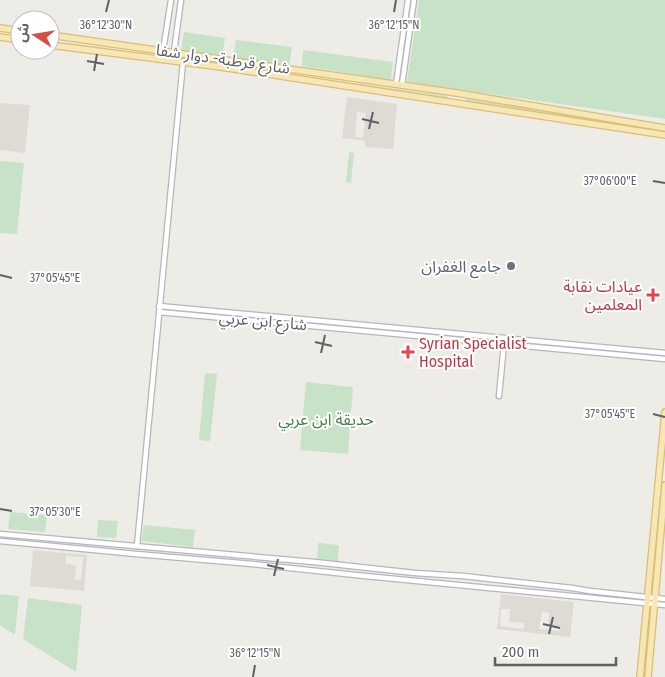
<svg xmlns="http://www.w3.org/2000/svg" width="665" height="677" font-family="'Fira Sans Condensed','Noto Sans Arabic',sans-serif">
<rect width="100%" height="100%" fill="#eeece7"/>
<g fill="#dedbd5" fill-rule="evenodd">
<path d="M347,97L397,104L393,149L365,147V141L342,138ZM357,112L366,113L363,138L355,137Z"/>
<polygon points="0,103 30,105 25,153 0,150"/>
<path d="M33,550L87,555L84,591L30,586ZM66,556L83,557L81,580L75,579L76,565L66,564Z"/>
<path d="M501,594L574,602L570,637L497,629ZM501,609H510L509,622L524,623V629L500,626ZM542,612L549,613L548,625L560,626V631L539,629Z"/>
</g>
<g fill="#c8e2c7">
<polygon points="419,0 665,0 665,119 407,82"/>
<polygon points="184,32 225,38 222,57 181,50"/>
<polygon points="236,40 292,47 289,67 233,59"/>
<polygon points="69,43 447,96 448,98 447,100 66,44"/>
<polygon points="303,50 393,62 391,80 302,66"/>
<polygon points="466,99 665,128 665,132 465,103 464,101"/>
<polygon points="349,152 354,153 351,183 346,182"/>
<polygon points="0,161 24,163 17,234 0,233"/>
<polygon points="205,373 217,374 210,441 199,440"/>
<polygon points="306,382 353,387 348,454 300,450"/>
<polygon points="10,512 47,515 45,532 8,529"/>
<polygon points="98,520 118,521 116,538 97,537"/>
<polygon points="144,525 195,530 193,547 142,541"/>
<polygon points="318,543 339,545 338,562 317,560"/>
<polygon points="0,594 19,596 15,635 0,625"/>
<polygon points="28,598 82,605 76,672 23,639"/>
</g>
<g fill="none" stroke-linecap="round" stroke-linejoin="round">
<g stroke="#b4b6ba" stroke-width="7">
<g id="minor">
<polyline points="163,51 171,0"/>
<polyline points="174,52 181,0"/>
<polyline points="396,84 408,0"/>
<polyline points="402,85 414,0"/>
<polyline points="159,306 665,353"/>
<polyline points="159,312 665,359"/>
<polyline points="499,396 504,344"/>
<polyline points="0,534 314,562 415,573 463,576 572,588 590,591 665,599"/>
<polyline points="0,541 136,554 252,564 365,576 665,605"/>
<polyline points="137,546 183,62"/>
</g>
</g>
<g stroke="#dfbc6f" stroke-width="8">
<g id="major">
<polyline points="0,28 20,31"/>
<polyline points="50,35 457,93 665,128"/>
<polyline points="0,37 20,40"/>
<polyline points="50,45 221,67 665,135"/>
<polyline points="640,677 665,412"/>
<polyline points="648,677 665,485"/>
</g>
</g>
<use href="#minor" stroke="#fff" stroke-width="4.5"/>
<use href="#major" stroke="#f5e8b6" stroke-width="5.5"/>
</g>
<path fill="none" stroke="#5e6165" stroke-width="2" d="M106,12L109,0M394,12L396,0M87,61L104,64M94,71L97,54M362,119L379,123M369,129L373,112M653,181L665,183M0,275L12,278M315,342L332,346M321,353L325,335M653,414L665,417M0,509L12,511M267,565L284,569M274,576L278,559M543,624L560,628M549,634L553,617M253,677L255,665"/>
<circle fill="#6b7280" stroke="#fff" stroke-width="2" cx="511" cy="266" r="5"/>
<g fill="#e0444e" stroke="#fff" stroke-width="2">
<path d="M650.5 287.5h5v5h5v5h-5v5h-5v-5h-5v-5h5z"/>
<path d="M405.5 344.5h5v5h5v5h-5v5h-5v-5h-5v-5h5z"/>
</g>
<g text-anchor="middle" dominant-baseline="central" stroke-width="4" stroke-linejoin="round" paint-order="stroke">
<g font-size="16" fill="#5e6165" stroke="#fff">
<text transform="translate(223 59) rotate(8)">شارع قرطبة- دوار شفا</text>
<text transform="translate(263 321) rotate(5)">شارع ابن عربي</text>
</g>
<g font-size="16" fill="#5b616d" stroke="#fff" text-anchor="end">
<text x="501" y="266">جامع الغفران</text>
</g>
<g font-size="16" fill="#be3a42" stroke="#fff" text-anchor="end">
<text x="642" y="286">عيادات نقابة<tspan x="642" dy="18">المعلمين</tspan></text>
<text x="419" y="343" text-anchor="start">Syrian Specialist<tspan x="419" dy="18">Hospital</tspan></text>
</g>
<g font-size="16" fill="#418142" stroke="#fff">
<text x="326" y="419">حديقة ابن عربي</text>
</g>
</g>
<g font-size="12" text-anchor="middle" fill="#5e6165" stroke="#fff" stroke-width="4" stroke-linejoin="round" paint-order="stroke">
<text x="106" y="29">36°12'30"N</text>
<text x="394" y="29">36°12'15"N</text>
<text x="610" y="185">37°06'00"E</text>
<text x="55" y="282">37°05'45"E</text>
<text x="610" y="418">37°05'45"E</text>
<text x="55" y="516">37°05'30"E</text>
<text x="255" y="657">36°12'15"N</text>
</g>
<g transform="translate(35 35) rotate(282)"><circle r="24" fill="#ffffff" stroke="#bfc0c1"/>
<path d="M0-4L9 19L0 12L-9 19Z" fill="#d34f48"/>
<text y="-8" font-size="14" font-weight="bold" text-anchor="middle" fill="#5e6165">ش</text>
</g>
<path d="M495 657v8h121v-8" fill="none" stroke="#5e6165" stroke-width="2.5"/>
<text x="502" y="657" font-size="15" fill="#5e6165" stroke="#ffffff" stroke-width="4" paint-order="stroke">200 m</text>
</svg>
